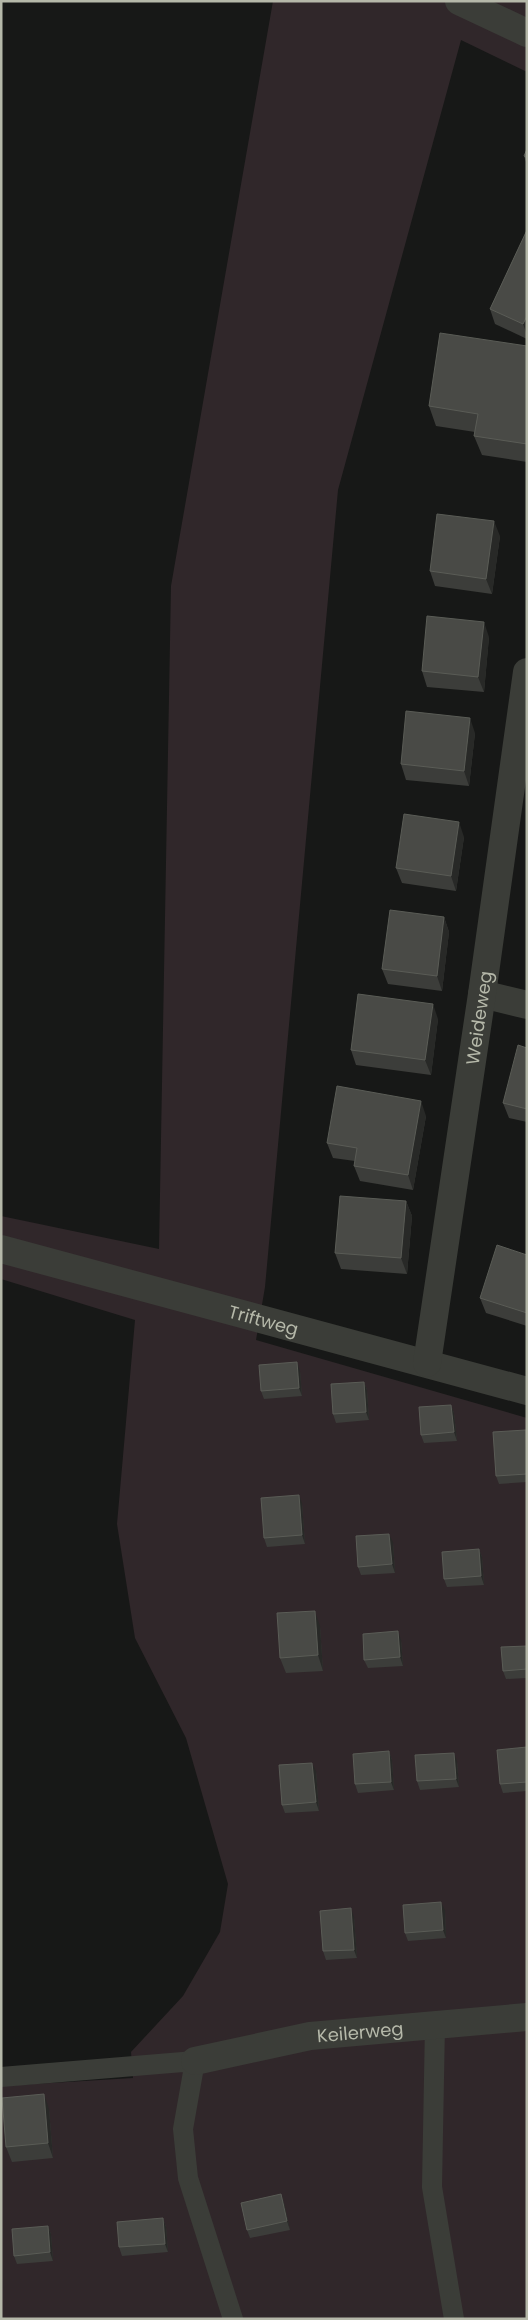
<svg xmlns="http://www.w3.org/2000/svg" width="528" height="2320" font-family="Poppins,sans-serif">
<rect width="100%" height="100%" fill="#171817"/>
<polygon fill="#30272a" points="273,1 527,1 527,72 461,40 338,490 265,1287 256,1340 527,1418 527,2319 1,2319 1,2086 133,2078 131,2052 183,1996 220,1932 228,1884 186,1738 135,1638 117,1524 135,1320 1,1279 1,1216 159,1249 171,586"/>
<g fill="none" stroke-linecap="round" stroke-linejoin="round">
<g stroke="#3b3d38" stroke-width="20">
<polyline points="435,2024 432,2187 454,2319"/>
<polyline points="1,2077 195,2061 183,2129 188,2178 233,2319"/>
</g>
<g stroke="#3b3d38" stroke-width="28">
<polyline points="459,1 527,33"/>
<polyline points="482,994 527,1005"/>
<path id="s1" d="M1,1249L527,1391"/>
<path id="s2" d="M427,1363L482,994L527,672"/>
<path id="s3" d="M195,2061L310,2036L527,2017"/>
</g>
</g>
<g fill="#3c3d3a">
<polygon points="527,149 527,165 524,156"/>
<polygon points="527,230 527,339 495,324 490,309"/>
<polygon points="527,346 527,462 482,455 474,436 475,432 436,426 429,406"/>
<polygon points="500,536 492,594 435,586 430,571"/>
<polygon points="489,637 484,692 427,687 422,671"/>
<polygon points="475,733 469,786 406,780 401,764"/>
<polygon points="464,837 456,891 402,883 396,868"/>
<polygon points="444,917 449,932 442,991 388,984 382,969"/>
<polygon points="438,1019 431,1075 356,1065 351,1050"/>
<polygon points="527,1048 527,1122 509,1118 503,1103"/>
<polygon points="426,1116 413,1190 360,1181 354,1166 355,1161 333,1158 327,1143"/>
<polygon points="406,1201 412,1216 407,1274 341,1269 335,1253"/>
<polygon points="527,1255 527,1326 486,1313 480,1298"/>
<polygon points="300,1371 302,1396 264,1399 261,1391"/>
<polygon points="364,1382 367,1390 369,1420 336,1423 333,1414"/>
<polygon points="451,1405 454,1413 457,1441 424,1443 421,1435"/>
<polygon points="527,1431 527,1482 499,1484 496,1476"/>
<polygon points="302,1503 305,1544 267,1547 264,1538"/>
<polygon points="393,1542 395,1573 361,1575 358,1567"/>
<polygon points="479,1549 482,1557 484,1585 447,1587 444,1579"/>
<polygon points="320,1626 323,1671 286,1673 280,1658"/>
<polygon points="401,1640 403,1666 368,1668 364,1660"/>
<polygon points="527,1646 527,1678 506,1679 503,1671"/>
<polygon points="527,1747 527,1791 503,1793 500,1784"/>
<polygon points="389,1751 392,1760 394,1790 358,1793 355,1784"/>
<polygon points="457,1761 459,1787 420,1790 417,1781"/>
<polygon points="316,1771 319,1811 285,1813 282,1805"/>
<polygon points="445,1910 446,1938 408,1941 405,1933"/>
<polygon points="354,1917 357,1958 326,1960 323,1951"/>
<polygon points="49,2109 53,2158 12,2162 6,2147"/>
<polygon points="281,2194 284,2203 290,2230 250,2238 247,2230"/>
<polygon points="163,2218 166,2227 168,2252 122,2256 119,2247"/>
<polygon points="48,2226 51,2234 53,2261 17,2264 14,2256"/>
</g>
<g fill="#282927">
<polygon points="527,316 527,335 523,324"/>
<polygon points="494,521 500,536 492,594 486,579"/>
<polygon points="484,622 489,637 484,692 478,677"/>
<polygon points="470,718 475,733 469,786 464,771"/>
<polygon points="459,822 464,837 456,891 451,876"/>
<polygon points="444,917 449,932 442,991 437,976"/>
<polygon points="433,1004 438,1019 431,1075 425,1060"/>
<polygon points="421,1101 426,1116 413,1190 408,1175"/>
<polygon points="406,1201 412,1216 407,1274 401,1258"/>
<polygon points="297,1362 300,1371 302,1396 299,1388"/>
<polygon points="364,1382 367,1390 369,1420 366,1412"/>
<polygon points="451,1405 454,1413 457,1441 454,1432"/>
<polygon points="299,1495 302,1503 305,1544 302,1535"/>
<polygon points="389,1534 393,1542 395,1573 392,1564"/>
<polygon points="479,1549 482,1557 484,1585 481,1576"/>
<polygon points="315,1611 320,1626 323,1671 318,1655"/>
<polygon points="398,1631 401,1640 403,1666 400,1657"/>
<polygon points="389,1751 392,1760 394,1790 391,1782"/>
<polygon points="454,1753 457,1761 459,1787 456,1779"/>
<polygon points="312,1763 316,1771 319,1811 316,1802"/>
<polygon points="441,1902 445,1910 446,1938 443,1930"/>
<polygon points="351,1908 354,1917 357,1958 354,1950"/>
<polygon points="44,2094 49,2109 53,2158 48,2143"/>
<polygon points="281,2194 284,2203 290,2230 287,2221"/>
<polygon points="163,2218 166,2227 168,2252 165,2244"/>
<polygon points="48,2226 51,2234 53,2261 50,2252"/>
</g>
<g fill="#494a46" stroke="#5a5c56">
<polygon points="527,149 527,158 524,156"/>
<polygon points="527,230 527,316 523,324 490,309"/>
<polygon points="440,333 527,346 527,444 474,436 478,414 429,406"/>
<polygon points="437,514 494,521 486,579 430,571"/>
<polygon points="427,616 484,622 478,677 422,671"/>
<polygon points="406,711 470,718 464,771 401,764"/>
<polygon points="404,814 459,822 451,876 396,868"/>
<polygon points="390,910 444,917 437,976 382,969"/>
<polygon points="358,994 433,1004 425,1060 351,1050"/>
<polygon points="518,1045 527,1048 527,1109 503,1103"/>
<polygon points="337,1086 421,1101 408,1175 354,1166 357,1148 327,1143"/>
<polygon points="340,1196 406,1201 401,1258 335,1253"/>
<polygon points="497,1245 527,1255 527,1313 480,1298"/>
<polygon points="297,1362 299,1388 261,1391 259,1365"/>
<polygon points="364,1382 366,1412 333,1414 331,1384"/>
<polygon points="451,1405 454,1432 421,1435 419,1407"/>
<polygon points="526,1430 527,1474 496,1476 493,1432"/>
<polygon points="299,1495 302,1535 264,1538 261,1498"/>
<polygon points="389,1534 392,1564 358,1567 356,1536"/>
<polygon points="479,1549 481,1576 444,1579 442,1552"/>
<polygon points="315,1611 318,1655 280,1658 277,1613"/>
<polygon points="398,1631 400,1657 364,1660 363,1634"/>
<polygon points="527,1646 527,1669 503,1671 501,1647"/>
<polygon points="527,1747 527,1782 500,1784 497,1750"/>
<polygon points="389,1751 391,1782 355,1784 353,1754"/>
<polygon points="454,1753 456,1779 417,1781 415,1755"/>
<polygon points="312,1763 316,1802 282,1805 279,1765"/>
<polygon points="441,1902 443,1930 405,1933 403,1905"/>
<polygon points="351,1908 354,1950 323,1951 320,1911"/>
<polygon points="44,2094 48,2143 6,2147 2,2098"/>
<polygon points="281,2194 287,2221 247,2230 241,2203"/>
<polygon points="163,2218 165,2244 119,2247 117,2222"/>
<polygon points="48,2226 50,2252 14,2256 12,2229"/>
</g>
<g text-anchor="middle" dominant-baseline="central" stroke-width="4" stroke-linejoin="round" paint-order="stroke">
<g font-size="18" fill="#b5b8a9" stroke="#121312">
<text stroke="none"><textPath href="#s2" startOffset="349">Weideweg</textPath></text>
<text stroke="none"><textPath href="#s1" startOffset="272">Triftweg</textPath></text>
<text stroke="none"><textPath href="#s3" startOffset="168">Keilerweg</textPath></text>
</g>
</g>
<rect width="528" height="2320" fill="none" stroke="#b5b8a9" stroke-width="5"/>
</svg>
